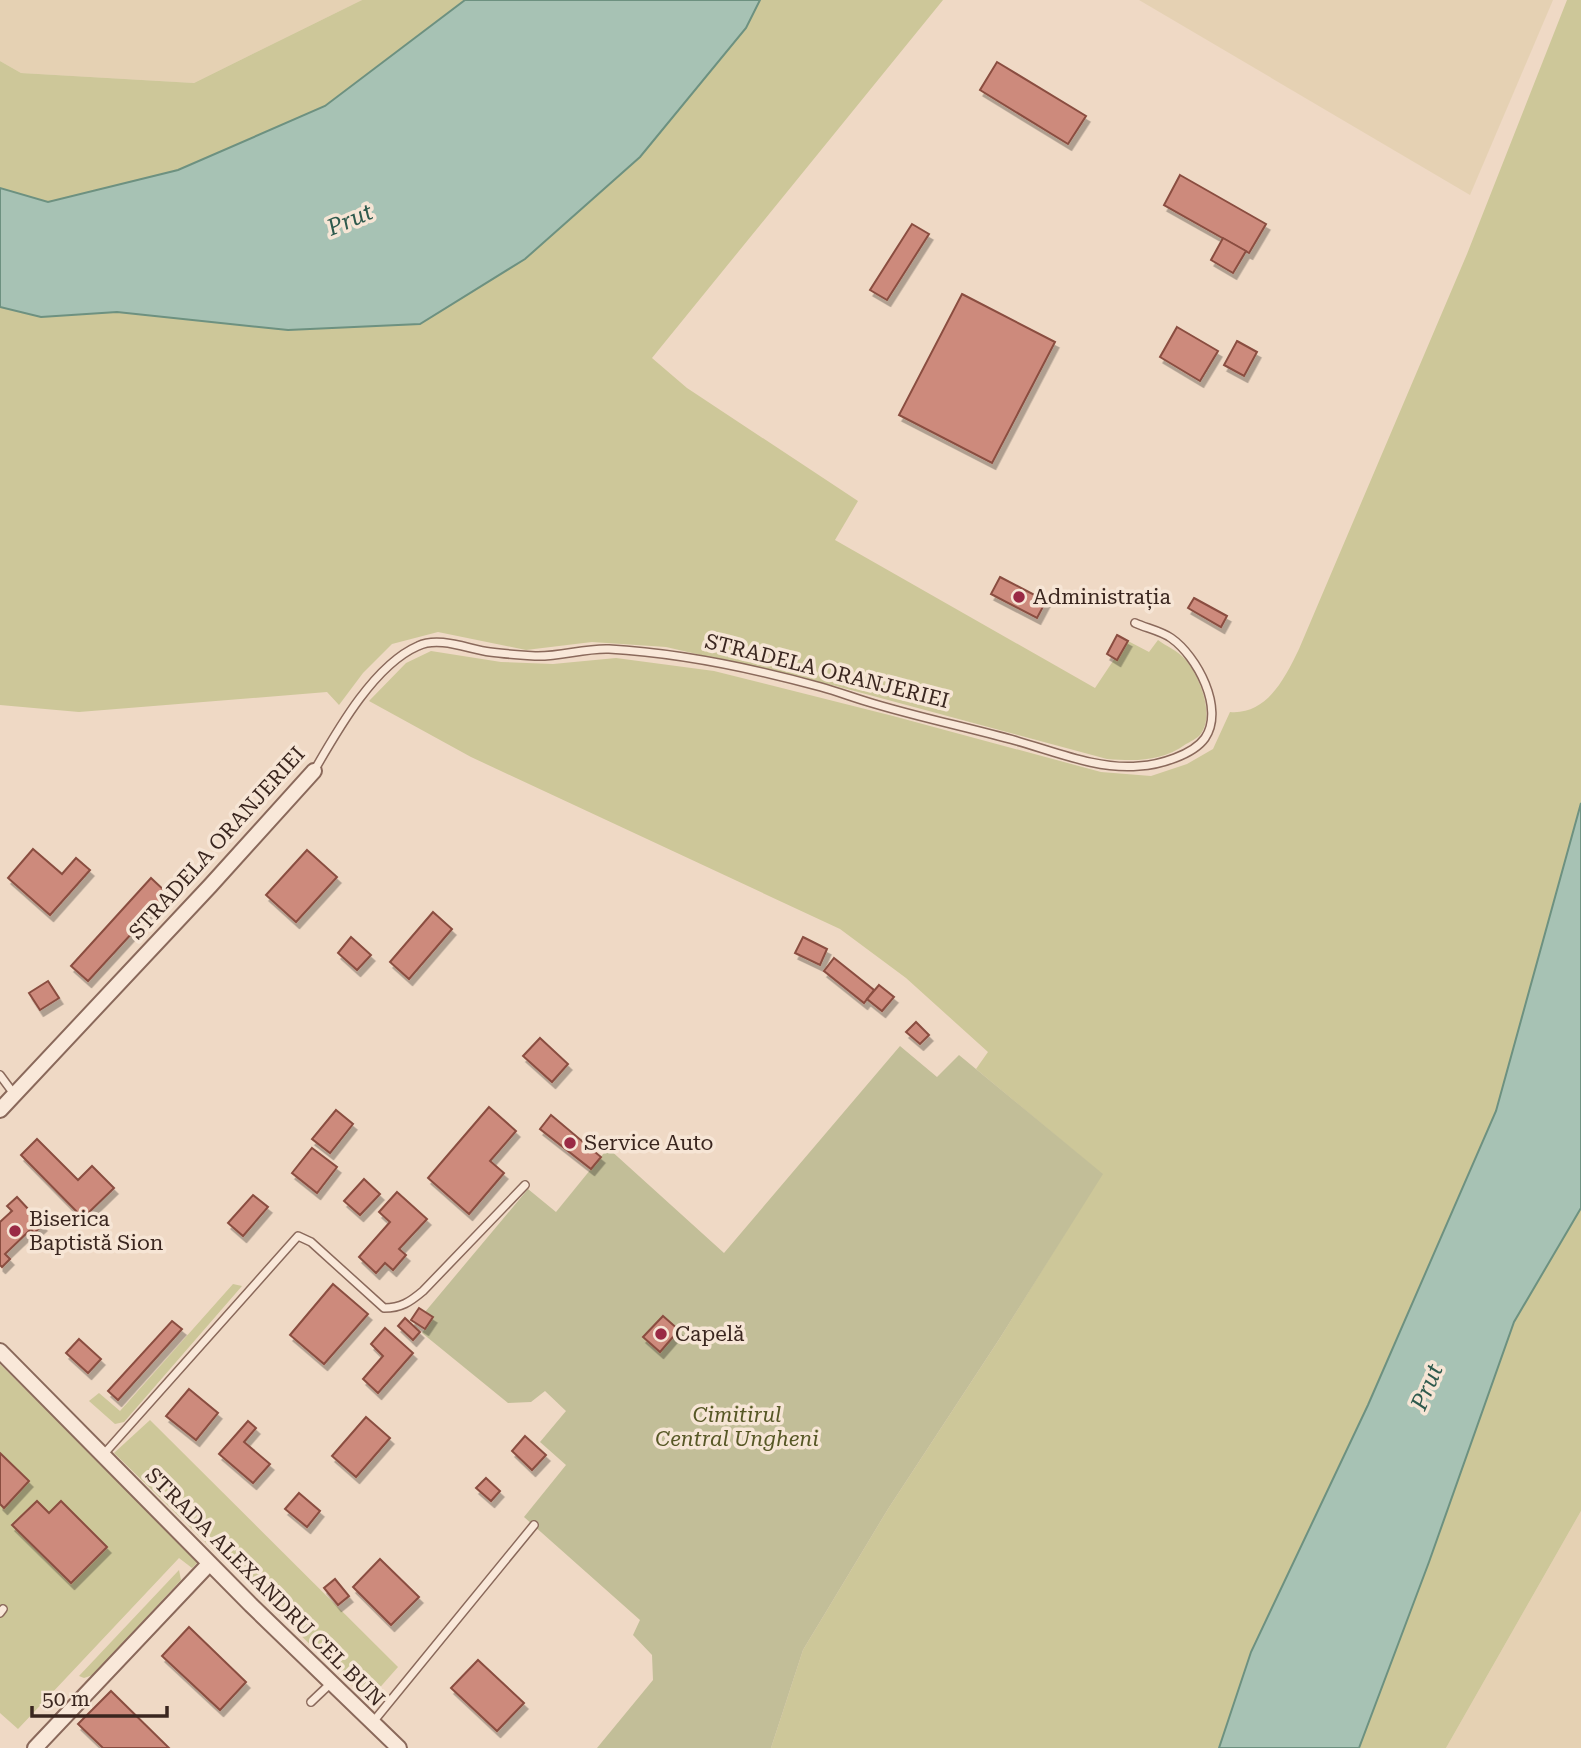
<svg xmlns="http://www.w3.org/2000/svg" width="1581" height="1748" font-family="'Roboto Serif',serif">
<defs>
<filter id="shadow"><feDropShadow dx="3.5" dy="6" stdDeviation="0" flood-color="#0004"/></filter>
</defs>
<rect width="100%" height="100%" fill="#efd9c5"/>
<g fill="#e5d1b3">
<polygon points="0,0 362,0 194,83 21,73 0,61"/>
<polygon points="1139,0 1553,0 1470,195"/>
<polygon points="1581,1511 1581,1748 1446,1748"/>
</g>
<g fill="#cdc799">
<polygon points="362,0 465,0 325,106 178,170 48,202 0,188 0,61 21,73 194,83"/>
<path d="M760,0H943L652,358L687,388L858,501L835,540L1095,688L1115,658L1118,659L1128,641L1149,652L1158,640C1166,646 1178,651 1185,659C1199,675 1216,715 1200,735C1197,738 1190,742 1186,744C1161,762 1136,761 1107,759L836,686L666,647L592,642L526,650L438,632L392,644L363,673L339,705L327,692L79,712L0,705V307L41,317L117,312L288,330L746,28Z"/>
<path d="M1567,0H1581V803L1496,1111L1368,1405L1251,1652L1219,1748H771L803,1650L888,1509L1000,1338L1102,1174L976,1069L988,1052L906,978L840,929L471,757L369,701L406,663L431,651L501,662L553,664L616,658L714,671L893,716L1101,772L1151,776L1187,764L1213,749L1230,712C1267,715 1285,678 1299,649L1467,254Z"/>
<polygon points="1581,1208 1581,1511 1446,1748 1359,1748 1429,1562 1514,1322"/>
<polygon points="233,1284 242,1286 124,1422 115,1424 89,1401 99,1393 120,1411"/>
<polygon points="0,1364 199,1561 192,1568 179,1558 18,1729 0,1713"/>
<polygon points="150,1420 398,1667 368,1701 114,1453"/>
<polygon points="179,1570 181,1580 93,1675 84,1678 79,1676"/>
</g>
<polygon fill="#c2be98" points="900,1046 937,1077 959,1055 1103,1174 1000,1338 888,1509 803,1650 771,1748 597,1748 653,1680 652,1655 633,1635 640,1620 524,1517 566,1465 540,1442 566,1411 545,1391 531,1402 508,1403 422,1333 432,1318 425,1312 528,1189 556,1212 608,1148 724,1253"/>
<g fill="#a7c2b4" stroke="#6d9180" stroke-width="2">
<polygon points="465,0 760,0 746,28 640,157 525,259 420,324 288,330 117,312 41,317 0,307 0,188 48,202 178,170 325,106"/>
<polygon points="1581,803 1581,1208 1514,1322 1429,1562 1359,1748 1219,1748 1251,1652 1368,1405 1496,1111"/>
</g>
<g fill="#cd8a7b" stroke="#8a4d40" stroke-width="2" filter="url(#shadow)">
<polygon points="997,62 1086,116 1068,144 980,90"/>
<polygon points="1180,175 1266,224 1249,253 1164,205"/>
<polygon points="912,224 929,234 887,300 870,290"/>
<polygon points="1223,238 1246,251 1233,273 1211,260"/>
<polygon points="962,294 1055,342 992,463 899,415"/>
<polygon points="1177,327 1218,351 1200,381 1160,357"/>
<polygon points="1237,341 1257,352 1244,376 1224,365"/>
<polygon points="1000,577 1046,601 1037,618 991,594"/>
<polygon points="1194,598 1227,616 1221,627 1188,608"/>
<polygon points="1117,635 1128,641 1117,660 1107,654"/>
<polygon points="33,849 62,874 76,858 90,870 50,915 8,878"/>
<polygon points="307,850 337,877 296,922 266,895"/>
<polygon points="151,878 168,894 88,981 71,966"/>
<polygon points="433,912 452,929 409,979 390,962"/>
<polygon points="351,937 371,955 357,970 338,953"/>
<polygon points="803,937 827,949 820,965 795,953"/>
<polygon points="834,958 874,990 864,1003 824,971"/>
<polygon points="48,981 59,998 40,1010 29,993"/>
<polygon points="879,985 894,997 882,1011 867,999"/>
<polygon points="916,1022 929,1035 920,1044 906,1032"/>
<polygon points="540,1038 568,1064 552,1082 523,1056"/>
<polygon points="489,1107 516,1131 490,1161 504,1173 469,1214 428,1178"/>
<polygon points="336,1110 353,1124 330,1153 312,1139"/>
<polygon points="551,1115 601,1157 591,1169 540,1129"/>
<polygon points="37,1139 78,1180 92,1166 114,1188 83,1218 21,1155"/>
<polygon points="312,1148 337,1167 317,1193 292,1173"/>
<polygon points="364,1179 380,1194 360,1215 344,1201"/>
<polygon points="397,1192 427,1219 399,1249 406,1255 393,1270 385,1263 376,1273 359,1257 390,1222 379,1212"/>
<polygon points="253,1195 268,1207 243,1236 228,1223"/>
<polygon points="17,1197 43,1225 34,1233 31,1229 5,1254 10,1259 2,1267 0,1265 0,1222 12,1211 7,1206"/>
<polygon points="333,1284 368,1314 324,1364 290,1335"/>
<polygon points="419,1308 433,1317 425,1329 411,1320"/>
<polygon points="663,1316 679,1330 660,1352 643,1337"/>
<polygon points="405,1318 420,1332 413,1340 398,1326"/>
<polygon points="172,1321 182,1329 118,1400 108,1391"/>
<polygon points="385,1328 413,1353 378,1393 363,1379 383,1356 371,1344"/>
<polygon points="79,1339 101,1359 88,1373 66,1353"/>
<polygon points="189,1389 218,1413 196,1440 166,1416"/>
<polygon points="366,1417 390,1438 356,1477 332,1456"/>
<polygon points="248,1421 256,1428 244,1442 270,1464 253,1483 219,1454"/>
<polygon points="525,1436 546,1455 532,1470 512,1451"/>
<polygon points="0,1453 29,1481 4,1508 0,1504"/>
<polygon points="486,1478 500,1491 491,1501 476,1488"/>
<polygon points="299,1493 320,1511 307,1527 285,1509"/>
<polygon points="37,1501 49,1513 61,1501 107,1547 71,1583 12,1525"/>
<polygon points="380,1559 419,1597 391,1625 353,1587"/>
<polygon points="335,1579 349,1596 338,1605 324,1588"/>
<polygon points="189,1627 246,1682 220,1710 162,1656"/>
<polygon points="478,1660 524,1703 497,1731 451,1688"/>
<polygon points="111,1691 169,1748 103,1748 78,1724"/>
</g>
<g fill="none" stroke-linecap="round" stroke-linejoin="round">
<g stroke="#8a695b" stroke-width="10">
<g id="lane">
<path d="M314,771C337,731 374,665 418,646C439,636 468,649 490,652C505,654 520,655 535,656C560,657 584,648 609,649C680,653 752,668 821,687C839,692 857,699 875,704C922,718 970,728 1017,741C1056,752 1099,770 1139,766C1159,765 1193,755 1205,738C1225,709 1197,656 1171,638C1161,631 1146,628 1135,623"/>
<polyline points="0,1075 14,1094"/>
<path d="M103,1455L298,1236L311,1242L384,1308C401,1308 410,1302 423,1291L525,1185"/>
<polyline points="0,1613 3,1609"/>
<polyline points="311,1702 330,1684"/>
<polyline points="373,1722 534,1525"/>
</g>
</g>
<g stroke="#8a695b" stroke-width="18">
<g id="street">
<polyline points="0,1110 210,886 314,771"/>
<polyline points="0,1351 251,1605 399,1748"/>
<polyline points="35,1748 209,1564"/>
</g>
</g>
<use href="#lane" stroke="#f9e8d9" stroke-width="7"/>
<use href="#street" stroke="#f9e8d9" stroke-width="14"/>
</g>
<g fill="#9a2a45" stroke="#f6e5d5" stroke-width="2.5">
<circle cx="1019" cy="597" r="7"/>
<circle cx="570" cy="1143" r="7"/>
<circle cx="15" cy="1231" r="7"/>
<circle cx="661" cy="1334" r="7"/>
</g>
<g text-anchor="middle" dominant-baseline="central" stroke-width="7" stroke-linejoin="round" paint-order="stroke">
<g font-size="21" fill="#3a261f" stroke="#f6e5d5" text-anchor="start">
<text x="1033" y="597">Administrația</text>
<text x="584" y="1143">Service Auto</text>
<text x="29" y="1219">Biserica<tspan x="29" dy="24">Baptistă Sion</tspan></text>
<text x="675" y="1334">Capelă</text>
</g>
<g font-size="21" fill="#3a261f" stroke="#f6e5d5">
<text transform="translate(827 671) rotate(14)">STRADELA ORANJERIEI</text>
<text transform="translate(217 843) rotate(-48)">STRADELA ORANJERIEI</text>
<text transform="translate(265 1587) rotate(45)">STRADA ALEXANDRU CEL BUN</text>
</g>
<g font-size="21" font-style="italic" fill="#565725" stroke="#f6e5d5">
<text x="737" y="1415">Cimitirul<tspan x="737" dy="24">Central Ungheni</tspan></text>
</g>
<g font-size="23" font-style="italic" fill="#2e5a4d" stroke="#f6e5d5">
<text transform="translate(350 220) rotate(-23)">Prut</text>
<text transform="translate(1427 1387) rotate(-67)">Prut</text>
</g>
</g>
<path d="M32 1706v10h135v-10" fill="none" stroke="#3a261f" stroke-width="3.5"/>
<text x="42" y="1706" font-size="21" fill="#3a261f" stroke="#f6e5d5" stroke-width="5" paint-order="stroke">50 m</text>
</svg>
